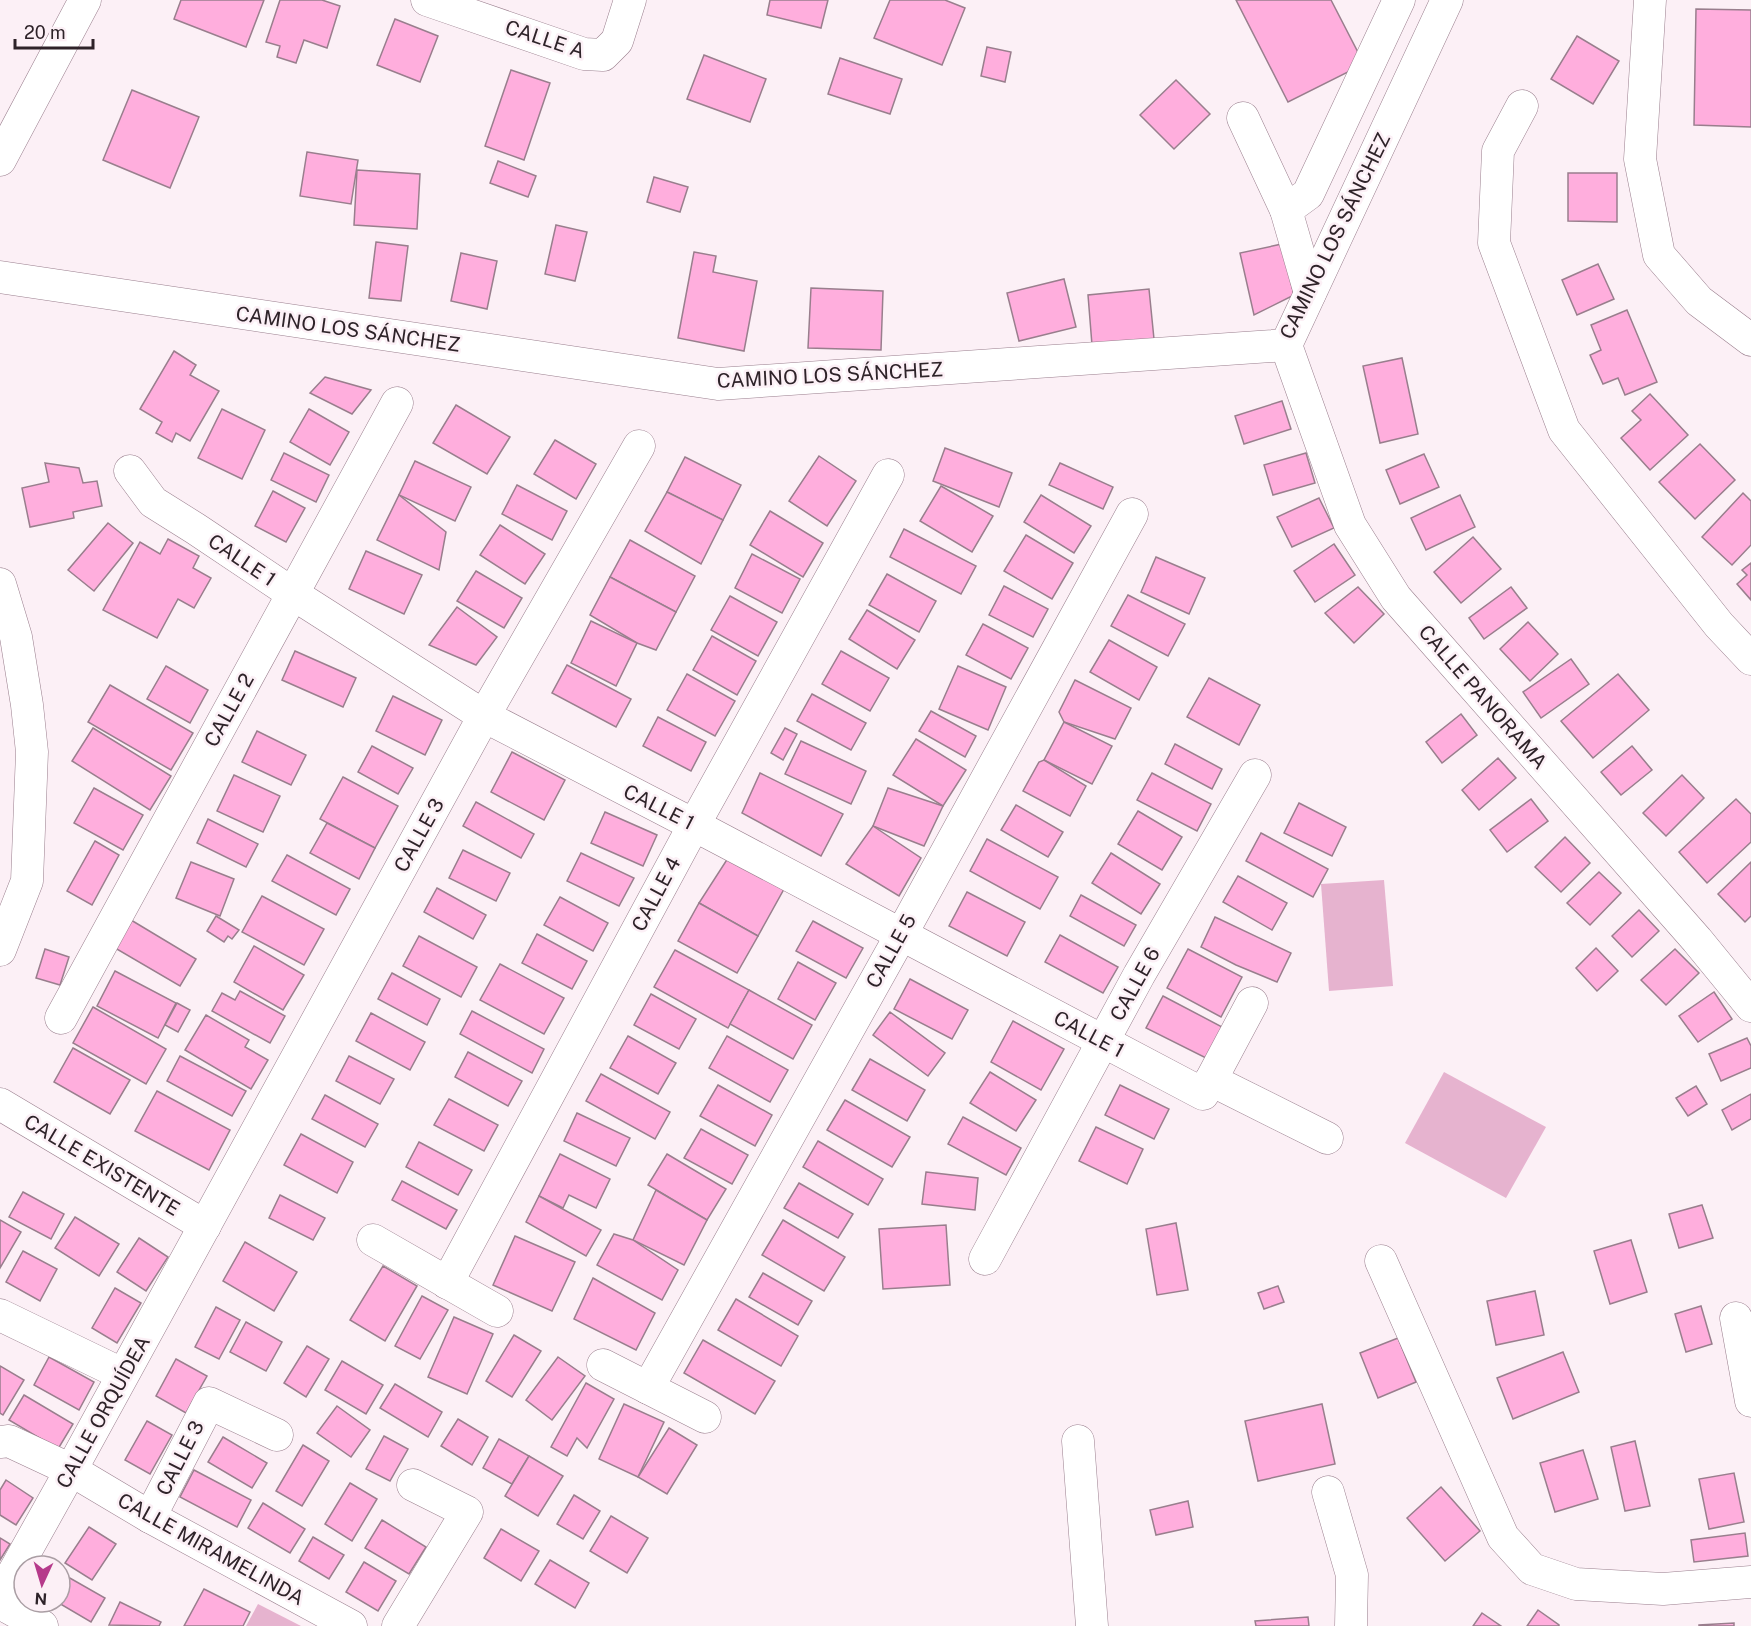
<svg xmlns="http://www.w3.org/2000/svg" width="1751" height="1626" font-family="'Public Sans',sans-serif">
<rect width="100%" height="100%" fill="#fcf0f6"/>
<g fill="#e6b3cf">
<polygon points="1384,880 1393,986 1329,991 1321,884"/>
<polygon points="1444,1072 1546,1127 1506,1198 1405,1143"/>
<polygon points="258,1604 301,1626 246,1626"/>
</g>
<g fill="#ffaedd" stroke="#997e8d" stroke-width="1.5">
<polygon points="181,0 264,0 246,47 174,19"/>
<polygon points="280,0 322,0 340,6 327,48 304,40 296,63 277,57 280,46 266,42"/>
<polygon points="770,0 828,0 821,28 767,15"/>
<polygon points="890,0 945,0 965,8 942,65 874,38"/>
<polygon points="1236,0 1331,0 1364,64 1288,102"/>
<polygon points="1696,9 1751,10 1751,127 1694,125"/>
<polygon points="395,19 438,36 420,82 377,65"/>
<polygon points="1577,36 1619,61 1593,104 1551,79"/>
<polygon points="987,47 1011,52 1005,82 981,76"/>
<polygon points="704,55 766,79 750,122 687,99"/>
<polygon points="840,58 902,79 890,114 828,94"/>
<polygon points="511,70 550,83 524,160 485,146"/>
<polygon points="1176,80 1210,114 1174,149 1140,115"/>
<polygon points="132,90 199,117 170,188 103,160"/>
<polygon points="307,152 358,160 351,204 300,196"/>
<polygon points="498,161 536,176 528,197 490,183"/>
<polygon points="357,170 420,174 417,229 354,225"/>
<polygon points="1568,173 1617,173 1617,222 1568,221"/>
<polygon points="654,177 688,187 680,212 647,202"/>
<polygon points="556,225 587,232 575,281 545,274"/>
<polygon points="376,242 408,246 401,301 369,298"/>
<polygon points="1282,244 1294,295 1254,315 1240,253"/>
<polygon points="694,252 716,256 713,272 757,281 744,351 678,338"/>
<polygon points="461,253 497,261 487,309 451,301"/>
<polygon points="1598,264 1614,299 1577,315 1562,280"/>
<polygon points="1064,279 1076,327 1019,341 1007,293"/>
<polygon points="811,288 883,291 881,350 808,348"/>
<polygon points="1149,289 1154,339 1092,345 1088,295"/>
<polygon points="1627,310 1657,382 1625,395 1618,378 1603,384 1590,355 1601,350 1591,325"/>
<polygon points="174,351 196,365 190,375 219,391 190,441 176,433 172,442 156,433 162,422 140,409"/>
<polygon points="1402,358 1418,434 1380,443 1363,366"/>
<polygon points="325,377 371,390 352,414 310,393"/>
<polygon points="1650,394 1688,435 1650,470 1621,438 1641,420 1632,411"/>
<polygon points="1282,401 1291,429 1244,444 1235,416"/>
<polygon points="456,405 510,437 487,474 433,443"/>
<polygon points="222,409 265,430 242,479 198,458"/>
<polygon points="309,409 349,432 330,465 290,442"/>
<polygon points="555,440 596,464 576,499 534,474"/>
<polygon points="1700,444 1735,480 1695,519 1659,482"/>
<polygon points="945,448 1012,473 999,507 933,481"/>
<polygon points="284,453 329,475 316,502 271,480"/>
<polygon points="1306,453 1315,483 1273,495 1264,465"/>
<polygon points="1424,454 1439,487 1400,504 1386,470"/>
<polygon points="819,456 856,481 827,526 789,501"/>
<polygon points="685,457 741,485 723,520 667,492"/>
<polygon points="415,461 471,487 455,521 399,495"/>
<polygon points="45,463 79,468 83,483 97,481 102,506 73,512 74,518 30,527 22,488 49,482"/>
<polygon points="1060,463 1113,487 1103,509 1049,485"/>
<polygon points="517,485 567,511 552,540 502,514"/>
<polygon points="941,486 993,516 972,552 920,521"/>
<polygon points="273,491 305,508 286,542 255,526"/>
<polygon points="667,492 723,520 701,564 645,531"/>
<polygon points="1743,493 1751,501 1751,545 1732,565 1702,537"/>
<polygon points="399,495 446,532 439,570 377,540"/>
<polygon points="1041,495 1091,526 1074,553 1024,522"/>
<polygon points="1460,495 1475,527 1426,550 1411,518"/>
<polygon points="1319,498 1334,528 1292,547 1277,517"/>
<polygon points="770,511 823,543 803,577 750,545"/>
<polygon points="108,523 133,543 94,591 68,570"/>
<polygon points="500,525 545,554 525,584 480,555"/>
<polygon points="904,529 976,566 961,594 890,557"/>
<polygon points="1026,535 1073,563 1052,599 1004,571"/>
<polygon points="1473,537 1501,569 1461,603 1434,572"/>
<polygon points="168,539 199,556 193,568 211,578 194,608 178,599 157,638 103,610 140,542 160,554"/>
<polygon points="630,540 695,576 676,612 610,577"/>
<polygon points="1334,544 1355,575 1315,602 1294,571"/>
<polygon points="366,551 422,575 404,614 349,589"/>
<polygon points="752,554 800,579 782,613 735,588"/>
<polygon points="1156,557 1205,578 1189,614 1141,592"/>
<polygon points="1751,563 1751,600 1737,584 1747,575 1742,570"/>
<polygon points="476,571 522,598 504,628 457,601"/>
<polygon points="887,574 936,601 919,632 869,605"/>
<polygon points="610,577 676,612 656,650 637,643 590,615"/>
<polygon points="1004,586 1048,609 1033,637 989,615"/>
<polygon points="1358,587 1384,614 1354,643 1325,613"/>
<polygon points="1511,587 1527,608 1484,639 1469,618"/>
<polygon points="1128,595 1185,624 1168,656 1111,626"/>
<polygon points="730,596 777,622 758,656 711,630"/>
<polygon points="457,607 497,637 476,665 429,645"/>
<polygon points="867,610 915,640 897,669 849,639"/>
<polygon points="591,621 637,643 616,686 571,663"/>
<polygon points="1528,622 1558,654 1530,681 1500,649"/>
<polygon points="983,624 1028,648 1011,679 966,655"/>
<polygon points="712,636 756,661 737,695 693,670"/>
<polygon points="1109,640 1157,667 1139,700 1090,672"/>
<polygon points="295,651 356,678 343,707 282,680"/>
<polygon points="841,651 889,678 870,711 822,684"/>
<polygon points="1571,659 1589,684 1541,718 1523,692"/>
<polygon points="567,665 631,699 616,727 552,693"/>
<polygon points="166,666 208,690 190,723 147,699"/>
<polygon points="958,666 1006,687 988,730 939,709"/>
<polygon points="687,674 735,701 715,736 667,710"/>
<polygon points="1618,674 1649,710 1593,758 1561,721"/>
<polygon points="1209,678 1260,705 1239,745 1187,717"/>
<polygon points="1075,680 1131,708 1115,739 1064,722 1059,712"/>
<polygon points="110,685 193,733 171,770 88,722"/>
<polygon points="812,694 866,723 851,750 797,721"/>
<polygon points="393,696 442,720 425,755 376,731"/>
<polygon points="931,711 976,736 965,757 919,731"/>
<polygon points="1461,714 1477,735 1442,763 1426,742"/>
<polygon points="658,717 706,742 691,771 643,746"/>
<polygon points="1064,722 1112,746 1092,784 1044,760"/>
<polygon points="93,728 171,776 150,810 72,761"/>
<polygon points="785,728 797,734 783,760 771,753"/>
<polygon points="257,731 306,755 291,785 242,762"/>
<polygon points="916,739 966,770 943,806 893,775"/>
<polygon points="801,741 866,771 851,804 785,774"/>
<polygon points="1175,744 1222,769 1212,789 1165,764"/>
<polygon points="372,746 413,768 398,794 358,772"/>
<polygon points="1632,746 1652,770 1621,795 1601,772"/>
<polygon points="512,752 565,780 544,820 491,792"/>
<polygon points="1498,758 1516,778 1479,810 1462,790"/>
<polygon points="1044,760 1086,786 1070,816 1023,791 1039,762"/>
<polygon points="760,773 843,814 821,856 742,813"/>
<polygon points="1152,773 1211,804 1197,831 1137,800"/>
<polygon points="234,775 280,796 263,832 217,811"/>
<polygon points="1682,775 1704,798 1666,836 1643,813"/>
<polygon points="343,777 398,806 375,848 320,819"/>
<polygon points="94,788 143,815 123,850 74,823"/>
<polygon points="888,788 943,806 924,846 873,826"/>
<polygon points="1531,799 1548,821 1507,852 1490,830"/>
<polygon points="1736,799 1751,814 1751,842 1707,883 1679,852"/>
<polygon points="476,802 534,834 521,858 463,826"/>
<polygon points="1299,803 1346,827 1332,856 1284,833"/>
<polygon points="1016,805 1063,832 1048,857 1001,830"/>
<polygon points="1138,811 1182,837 1162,870 1118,844"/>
<polygon points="605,812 657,835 643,866 591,843"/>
<polygon points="208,819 258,844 246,867 197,843"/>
<polygon points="327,823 375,848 359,879 310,853"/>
<polygon points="873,826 921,858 899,896 846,864"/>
<polygon points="1261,833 1328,869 1313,897 1246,861"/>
<polygon points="1565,837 1590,863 1561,892 1535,867"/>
<polygon points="987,839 1058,877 1040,909 970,871"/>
<polygon points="95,841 119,855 92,905 67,891"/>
<polygon points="463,850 510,873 496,901 449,878"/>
<polygon points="581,853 634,878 619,906 567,881"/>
<polygon points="1111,853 1160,884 1141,914 1092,883"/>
<polygon points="287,855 350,889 336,915 272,881"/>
<polygon points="728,858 784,889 758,936 699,903"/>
<polygon points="191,862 234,879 220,916 176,898"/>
<polygon points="1751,862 1751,916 1745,922 1718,894"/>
<polygon points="1599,872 1621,893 1590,925 1567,903"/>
<polygon points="1238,876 1287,903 1272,930 1223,902"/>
<polygon points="437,888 486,915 473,939 424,912"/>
<polygon points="967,892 1025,922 1007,956 949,926"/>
<polygon points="1081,895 1136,925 1124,946 1070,916"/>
<polygon points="262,896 324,929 304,965 242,932"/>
<polygon points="560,897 608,923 593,951 544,925"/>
<polygon points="699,903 758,936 737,973 678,941"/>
<polygon points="1639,910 1659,931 1632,957 1612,936"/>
<polygon points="216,916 239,930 232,939 228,936 224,942 207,931"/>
<polygon points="1215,917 1291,953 1277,982 1236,965 1201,947"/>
<polygon points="131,920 196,959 180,986 115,948"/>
<polygon points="813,921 863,948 846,978 796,951"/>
<polygon points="537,934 587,961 572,989 522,963"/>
<polygon points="1060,935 1118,967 1103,993 1045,962"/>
<polygon points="419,936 477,967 461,997 403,966"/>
<polygon points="254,946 304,975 283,1010 234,982"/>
<polygon points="1596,948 1618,971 1597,991 1576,968"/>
<polygon points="45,949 69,957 60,985 36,978"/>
<polygon points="1188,949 1242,977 1221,1017 1167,988"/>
<polygon points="1675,949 1699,973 1666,1005 1641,980"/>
<polygon points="675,950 749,990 728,1028 654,987"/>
<polygon points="798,962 836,983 815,1020 778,999"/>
<polygon points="500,964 564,998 544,1034 480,1000"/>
<polygon points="115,971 176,1003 158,1038 97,1006"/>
<polygon points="392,973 440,999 427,1025 378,999"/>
<polygon points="910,979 968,1010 952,1039 894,1009"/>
<polygon points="749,990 812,1025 793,1059 730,1024"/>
<polygon points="240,991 285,1016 270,1043 212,1011 222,993 235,1000"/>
<polygon points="1714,992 1732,1019 1698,1042 1679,1016"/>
<polygon points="651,994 696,1019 679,1049 634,1025"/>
<polygon points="1163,996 1224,1028 1208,1059 1146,1028"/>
<polygon points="177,1003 190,1010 178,1032 165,1025"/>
<polygon points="93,1007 166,1049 146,1084 73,1043"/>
<polygon points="472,1011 544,1049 532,1073 460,1034"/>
<polygon points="890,1012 945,1053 928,1076 873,1035"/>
<polygon points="371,1013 425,1042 410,1070 356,1041"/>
<polygon points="206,1015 249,1040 245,1047 268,1060 251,1089 185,1050"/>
<polygon points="1013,1021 1064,1049 1041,1090 991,1062"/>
<polygon points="628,1036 676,1063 658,1094 610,1068"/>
<polygon points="727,1036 788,1070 770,1102 709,1068"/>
<polygon points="1747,1038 1751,1046 1751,1068 1721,1081 1709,1054"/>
<polygon points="73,1048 130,1080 110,1114 54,1082"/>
<polygon points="468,1052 522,1081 508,1106 455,1077"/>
<polygon points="180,1056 246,1091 232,1116 167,1081"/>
<polygon points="349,1056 394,1079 380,1104 336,1081"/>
<polygon points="870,1059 925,1090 907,1121 852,1090"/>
<polygon points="990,1072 1036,1100 1016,1131 970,1103"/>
<polygon points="601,1074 670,1112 655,1139 586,1101"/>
<polygon points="718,1085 772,1115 755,1146 700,1116"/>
<polygon points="1120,1085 1169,1109 1154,1139 1105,1115"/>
<polygon points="1696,1086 1707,1104 1688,1116 1676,1098"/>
<polygon points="157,1091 230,1130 209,1170 135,1131"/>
<polygon points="1751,1094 1751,1119 1732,1130 1722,1110"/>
<polygon points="325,1095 378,1124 365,1147 312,1119"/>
<polygon points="449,1099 498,1125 484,1151 434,1125"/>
<polygon points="845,1100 910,1137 892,1167 827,1130"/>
<polygon points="577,1113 630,1138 616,1166 564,1141"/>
<polygon points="963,1117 1021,1148 1006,1175 948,1144"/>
<polygon points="1096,1127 1143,1149 1127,1184 1079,1161"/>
<polygon points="701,1129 748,1155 732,1184 684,1158"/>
<polygon points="301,1134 353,1162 337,1193 284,1165"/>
<polygon points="818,1141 883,1179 868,1205 803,1167"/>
<polygon points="419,1142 472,1170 458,1195 406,1167"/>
<polygon points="560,1154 610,1179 596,1208 569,1195 563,1208 539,1196"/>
<polygon points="667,1154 726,1189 707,1220 648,1185"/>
<polygon points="926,1172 978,1178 975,1210 922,1204"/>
<polygon points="402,1181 457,1210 446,1229 392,1200"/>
<polygon points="799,1183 853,1214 838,1238 784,1208"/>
<polygon points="656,1190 707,1220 684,1265 633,1240"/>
<polygon points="23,1192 64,1214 51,1239 9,1217"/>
<polygon points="280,1195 325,1218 313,1240 269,1218"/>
<polygon points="539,1196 601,1230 586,1256 526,1222"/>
<polygon points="1702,1205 1713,1238 1679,1248 1669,1214"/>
<polygon points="75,1217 119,1244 99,1276 55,1248"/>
<polygon points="0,1220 21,1232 0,1268"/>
<polygon points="783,1220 845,1257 824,1291 762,1255"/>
<polygon points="1176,1223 1188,1290 1157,1295 1146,1229"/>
<polygon points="946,1225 950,1285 883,1289 879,1229"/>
<polygon points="614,1234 633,1240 678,1270 662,1300 597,1265"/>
<polygon points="515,1236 575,1262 552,1311 493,1285"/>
<polygon points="139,1238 168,1257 146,1291 117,1272"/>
<polygon points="1631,1240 1647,1292 1610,1304 1594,1251"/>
<polygon points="245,1242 297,1272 274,1311 223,1281"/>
<polygon points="23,1251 57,1269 40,1301 6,1282"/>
<polygon points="383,1266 417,1286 385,1341 350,1320"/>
<polygon points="763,1273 812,1301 798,1325 749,1297"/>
<polygon points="593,1278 655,1313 636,1350 574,1319"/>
<polygon points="1278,1286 1284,1302 1264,1309 1258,1293"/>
<polygon points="115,1288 141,1303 117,1343 92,1328"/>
<polygon points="1535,1291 1544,1335 1496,1345 1487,1301"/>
<polygon points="422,1296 448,1310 420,1359 395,1346"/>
<polygon points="736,1299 798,1336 781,1366 718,1330"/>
<polygon points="1701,1306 1712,1344 1686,1352 1675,1314"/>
<polygon points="216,1307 240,1320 219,1359 195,1347"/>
<polygon points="454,1317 493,1334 467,1394 428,1377"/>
<polygon points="246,1322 282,1342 266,1371 230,1352"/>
<polygon points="514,1335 541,1351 512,1397 486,1381"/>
<polygon points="1398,1338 1416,1382 1378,1398 1360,1353"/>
<polygon points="703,1340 775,1381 755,1414 684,1373"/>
<polygon points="307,1346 329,1359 306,1397 284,1383"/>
<polygon points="1563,1352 1579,1392 1513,1419 1497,1378"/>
<polygon points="49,1357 94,1382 79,1410 34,1385"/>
<polygon points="558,1357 585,1376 552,1420 526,1400"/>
<polygon points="176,1359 207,1376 186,1413 156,1396"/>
<polygon points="342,1361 383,1385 366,1414 325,1390"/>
<polygon points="0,1366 24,1380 3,1415 0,1413"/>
<polygon points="586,1383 614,1399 587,1448 577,1438 567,1456 551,1447"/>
<polygon points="395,1384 442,1412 428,1437 380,1408"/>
<polygon points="24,1395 73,1424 58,1449 9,1420"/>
<polygon points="624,1404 664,1422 638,1477 599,1459"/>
<polygon points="1322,1404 1335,1464 1258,1481 1245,1421"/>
<polygon points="337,1406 370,1430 351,1457 317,1433"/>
<polygon points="458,1419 488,1437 472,1465 441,1446"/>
<polygon points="147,1421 172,1435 150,1474 125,1460"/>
<polygon points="669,1428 697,1445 667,1494 638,1477"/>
<polygon points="384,1436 408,1449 390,1481 366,1469"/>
<polygon points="223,1437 267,1463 252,1488 208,1462"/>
<polygon points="499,1439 529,1456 512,1484 483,1468"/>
<polygon points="1635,1441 1650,1506 1625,1511 1611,1447"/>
<polygon points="303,1445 329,1461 302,1506 276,1491"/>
<polygon points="1583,1450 1598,1499 1555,1512 1540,1463"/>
<polygon points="529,1456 563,1476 538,1516 505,1496"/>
<polygon points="194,1470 251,1500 237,1527 180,1497"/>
<polygon points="1734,1473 1744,1522 1709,1529 1699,1479"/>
<polygon points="6,1480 33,1498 16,1525 0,1515 0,1490"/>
<polygon points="350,1483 377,1499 352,1541 325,1524"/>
<polygon points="1441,1487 1480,1531 1445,1561 1407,1518"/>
<polygon points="574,1495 600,1511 583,1539 557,1524"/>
<polygon points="1188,1501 1193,1527 1156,1535 1150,1510"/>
<polygon points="263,1503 305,1529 290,1553 248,1528"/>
<polygon points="611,1516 648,1538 627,1573 590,1551"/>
<polygon points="382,1520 426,1547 409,1574 365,1548"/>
<polygon points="89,1527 116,1544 92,1580 65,1563"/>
<polygon points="501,1529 539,1551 521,1581 484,1558"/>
<polygon points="1745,1533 1748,1556 1694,1562 1691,1540"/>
<polygon points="313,1537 344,1555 329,1579 299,1561"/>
<polygon points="0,1538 10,1544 0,1560"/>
<polygon points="550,1560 589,1583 575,1608 535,1584"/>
<polygon points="364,1562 396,1581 378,1611 346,1592"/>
<polygon points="61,1573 105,1598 91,1622 57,1602 60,1602"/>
<polygon points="204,1589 250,1612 243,1626 184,1626"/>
<polygon points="120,1602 161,1622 159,1626 109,1625"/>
<polygon points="1538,1610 1559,1625 1559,1626 1527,1626"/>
<polygon points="1482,1613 1501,1626 1473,1626"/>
<polygon points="1308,1617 1309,1626 1256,1626 1255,1621"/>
<polygon points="1734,1623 1734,1626 1699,1626 1699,1625"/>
</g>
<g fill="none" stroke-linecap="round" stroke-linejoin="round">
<g stroke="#9a7f8e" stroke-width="33">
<g id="minor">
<polyline points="427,0 584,54 603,55 617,41 630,0"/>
<polyline points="1650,0 1640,159 1659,255 1699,301 1751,340"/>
<polyline points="1522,106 1498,151 1494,243 1564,430 1719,625 1751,659"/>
<polyline points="1243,118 1286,210 1308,194 1399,0"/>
<polyline points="0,160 85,0"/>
<polyline points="1286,210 1310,293"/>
<polyline points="0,277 718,384 1286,345 1447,0"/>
<polyline points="1286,345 1350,525 1396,598 1697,940 1751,1006"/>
<polyline points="130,471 153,502 196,529 293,594 484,716 694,825 1203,1094 1211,1080"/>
<polyline points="0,584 16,637 27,705 32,752 27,881 0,950"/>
<polyline points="1252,1003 1211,1080 1327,1138"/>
<polyline points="61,1018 397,403"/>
<polyline points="0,1104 205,1226"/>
<polyline points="373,1240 497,1311"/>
<polyline points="985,1259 1139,975 1255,775"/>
<polyline points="1381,1261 1503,1537 1532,1569 1576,1584 1663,1589 1751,1582"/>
<polyline points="447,1283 694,825 888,475"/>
<polyline points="0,1315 122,1374"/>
<polyline points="1736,1318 1751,1401"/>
<polyline points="603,1365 705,1417"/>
<polyline points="648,1388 901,935 1132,514"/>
<polyline points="1078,1441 1092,1626"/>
<polyline points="0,1442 9,1441 71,1470 150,1517 351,1626"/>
<polyline points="1328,1492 1352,1575 1351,1626"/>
<polyline points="150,1517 209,1403 277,1435"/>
<polyline points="0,1597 71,1470 484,716 639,446"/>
<polyline points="0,1603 42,1626"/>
<polyline points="398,1626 467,1512 413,1485"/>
</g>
</g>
<use href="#minor" stroke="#fff" stroke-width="32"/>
</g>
<g text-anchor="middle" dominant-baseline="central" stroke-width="5" stroke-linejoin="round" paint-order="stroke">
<g font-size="20" fill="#2e2329" stroke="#fcf0f6">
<text transform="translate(545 39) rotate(18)">CALLE A</text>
<text transform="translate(1335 236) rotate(-64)">CAMINO LOS SÁNCHEZ</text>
<text transform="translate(348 329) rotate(8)">CAMINO LOS SÁNCHEZ</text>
<text transform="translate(830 375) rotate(-3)">CAMINO LOS SÁNCHEZ</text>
<text transform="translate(242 560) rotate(34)">CALLE 1</text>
<text transform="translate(1483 697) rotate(49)">CALLE PANORAMA</text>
<text transform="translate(229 710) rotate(-61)">CALLE 2</text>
<text transform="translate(659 807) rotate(27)">CALLE 1</text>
<text transform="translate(419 835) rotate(-61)">CALLE 3</text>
<text transform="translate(656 894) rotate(-62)">CALLE 4</text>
<text transform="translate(891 951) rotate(-61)">CALLE 5</text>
<text transform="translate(1135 984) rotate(-61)">CALLE 6</text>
<text transform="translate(1089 1034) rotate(28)">CALLE 1</text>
<text transform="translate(102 1165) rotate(31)">CALLE EXISTENTE</text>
<text transform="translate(103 1412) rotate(-61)">CALLE ORQUÍDEA</text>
<text transform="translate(180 1458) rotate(-63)">CALLE 3</text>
<text transform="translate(211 1549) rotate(29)">CALLE MIRAMELINDA</text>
</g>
</g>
<g transform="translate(42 1584) rotate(184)"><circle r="28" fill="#fcf0f6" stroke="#aa9ea4" stroke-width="1.5"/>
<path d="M0-4.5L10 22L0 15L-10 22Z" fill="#b63a8b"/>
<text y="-9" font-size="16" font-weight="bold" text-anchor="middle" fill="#2e2329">N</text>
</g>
<path d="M15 39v9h78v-9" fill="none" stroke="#2e2329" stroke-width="3"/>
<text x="24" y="39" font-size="18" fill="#2e2329" stroke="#fcf0f6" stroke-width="4.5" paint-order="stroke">20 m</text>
</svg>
